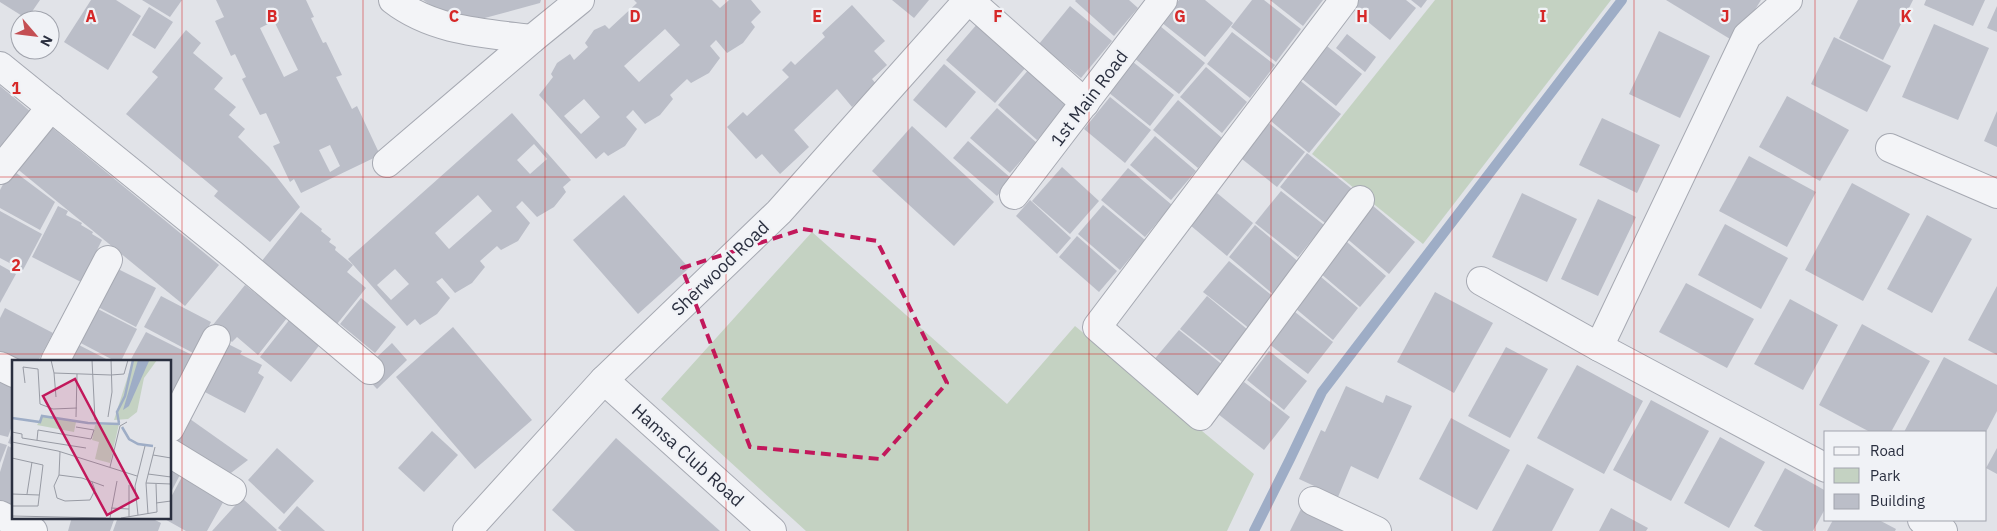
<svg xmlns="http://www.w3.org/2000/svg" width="1997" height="531" font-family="'IBM Plex Sans',sans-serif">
<rect width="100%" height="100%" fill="#e1e3e8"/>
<g fill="#c4d2c2">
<polygon points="1435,0 1611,0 1423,244 1312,154"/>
<polygon points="812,232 1007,404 1075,326 1254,474 1227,531 806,531 661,399"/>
</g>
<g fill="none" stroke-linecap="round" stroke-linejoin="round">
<polyline stroke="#9eadc6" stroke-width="10" points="1254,531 1290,459 1322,392 1622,0"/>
</g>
<g fill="#bbbec8" fill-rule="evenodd">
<polygon points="0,0 40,0 27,19 0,2"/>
<polygon points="91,0 116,0 141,16 108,70 64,42"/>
<polygon points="142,0 182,0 170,17"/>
<path d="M216,0H306L314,17L311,18L323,43L326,42L342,75L336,77L352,109L357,106L380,155L301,193L294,179L290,182L273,146L280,143L266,113L260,115L242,79L246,77L235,54L231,56L215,21L224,17ZM274,21L298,70L284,77L260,28ZM330,145L340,166L330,172L319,150Z"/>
<polygon points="423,0 541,0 540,3 481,19 454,21"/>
<path d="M634,0H712L720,8L729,0H751L761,12L751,22L755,27L743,43L727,53L716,40L710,46L720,58L709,73L691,83L687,79L670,95L673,99L660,115L645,124L633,110L626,117L637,129L625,146L608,156L604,152L596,159L539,95L553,77L551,74L557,63L570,54L574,60L588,47L585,43L594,30L605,25L609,29L637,3ZM665,29L680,45L639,82L624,66ZM584,99L600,117L581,134L564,116Z"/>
<polygon points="892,0 929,0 914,18"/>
<polygon points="1076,0 1129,0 1138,8 1114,36 1075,1"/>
<polygon points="1179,0 1205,0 1233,23 1205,57 1161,22"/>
<polygon points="1252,0 1264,0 1301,29 1276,62 1231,27"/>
<polygon points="1270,0 1323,0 1303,26"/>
<polygon points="1356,0 1406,0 1416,8 1390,40 1350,7"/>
<polygon points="1411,0 1427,0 1421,8"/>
<polygon points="1666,0 1761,0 1735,42"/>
<polygon points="1858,0 1913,0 1883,60 1839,38"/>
<polygon points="1926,0 1985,0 1973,26 1924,5"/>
<polygon points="852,5 885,41 874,51 887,65 872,79 877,85 852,107 837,89 794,130 809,147 780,174 762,154 756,159 727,127 743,112 747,116 789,77 782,70 791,61 795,65 825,37 822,33"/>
<polygon points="1070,6 1112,41 1081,78 1039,44"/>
<polygon points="1997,6 1997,32 1987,28"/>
<polygon points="149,7 173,22 155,49 132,35"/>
<polygon points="978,23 1027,66 995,103 946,60"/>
<polygon points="1934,24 1989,48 1958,120 1902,97"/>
<polygon points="1160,26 1205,63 1179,94 1134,58"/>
<polygon points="186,30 201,43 193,53 223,78 214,89 236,107 229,115 245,129 238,137 269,167 300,207 270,242 214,196 218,191 126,114 158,77 152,72"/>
<polygon points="1659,31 1710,56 1680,118 1629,94"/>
<polygon points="1232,32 1275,65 1250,98 1207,64"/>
<polygon points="1347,34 1376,57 1365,72 1336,48"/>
<polygon points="1834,37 1891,66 1867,112 1811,84"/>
<polygon points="1323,43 1362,74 1336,106 1297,75"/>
<polygon points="1133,62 1174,95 1150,126 1108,92"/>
<polygon points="944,64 976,92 946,128 913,100"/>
<polygon points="1206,67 1247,102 1222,133 1180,97"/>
<polygon points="1030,68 1070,103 1037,140 998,105"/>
<polygon points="1297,78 1341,114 1309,153 1265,116"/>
<polygon points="0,86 37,117 0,157"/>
<polygon points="1787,96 1849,130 1820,181 1759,147"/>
<polygon points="1110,97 1151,130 1125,163 1084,129"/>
<polygon points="1178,100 1222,138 1198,168 1153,130"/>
<polygon points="997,108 1037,143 1010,173 970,138"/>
<polygon points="1997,111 1997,147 1984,141"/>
<path d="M512,113L571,180L563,187L566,192L554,207L537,217L522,201L516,207L530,223L518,241L501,250L497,246L480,261L485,267L472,283L455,293L442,278L436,282L450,298L437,314L420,325L415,319L407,326L348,259ZM534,144L547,159L530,174L517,160ZM478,195L492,211L449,249L435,233ZM395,269L409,284L391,300L377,285Z"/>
<polygon points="1602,118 1660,145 1637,193 1579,165"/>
<polygon points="1265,120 1305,152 1277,187 1237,155"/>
<polygon points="49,125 219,265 185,306 15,167"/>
<polygon points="912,126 994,202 954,246 872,171"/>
<polygon points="1155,136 1196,171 1171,200 1130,165"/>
<polygon points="968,141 1012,179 997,196 953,158"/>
<polygon points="1307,153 1352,189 1325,223 1280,187"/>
<polygon points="1749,156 1816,192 1787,247 1719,211"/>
<polygon points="1062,167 1099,201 1070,234 1032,201"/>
<polygon points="1128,168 1172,205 1145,237 1101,200"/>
<polygon points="11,169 55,202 40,230 0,208 0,190"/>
<polygon points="1852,183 1910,214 1863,301 1805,270"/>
<polygon points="1281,191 1324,225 1298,257 1255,223"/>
<polygon points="1217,193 1253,223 1227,256 1190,225"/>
<polygon points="1522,193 1577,219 1547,282 1492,257"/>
<polygon points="624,195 689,268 638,314 573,240"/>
<polygon points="1598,199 1636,217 1598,296 1561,279"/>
<polygon points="1030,200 1071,238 1057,254 1016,216"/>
<polygon points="1103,205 1145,240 1120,270 1078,234"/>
<polygon points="1372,205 1415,242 1389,274 1345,237"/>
<polygon points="58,206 68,211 66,215 82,223 81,225 93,232 92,234 102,240 81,282 32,257"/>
<polygon points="0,211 42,234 23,270 0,258"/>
<polygon points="301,212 322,229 321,231 331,239 329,242 336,247 335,250 353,265 347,272 366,288 337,324 261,262"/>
<polygon points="1927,215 1972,239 1932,313 1887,289"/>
<polygon points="1725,224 1788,258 1761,309 1698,275"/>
<polygon points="1255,225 1300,263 1274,295 1229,257"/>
<polygon points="1077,236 1117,271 1099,292 1059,257"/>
<polygon points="1347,242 1386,276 1360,307 1320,273"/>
<polygon points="1229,261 1275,298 1250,329 1203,292"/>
<polygon points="0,265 16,274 0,303"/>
<polygon points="118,269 156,288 136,327 98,307"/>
<polygon points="1321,277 1358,308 1333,340 1295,308"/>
<polygon points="1686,283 1754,319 1727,368 1659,332"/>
<polygon points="245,285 287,318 258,355 237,337 232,342 212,326"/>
<polygon points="1997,286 1997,355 1968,340"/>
<polygon points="1435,292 1493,323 1454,393 1397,362"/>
<polygon points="161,296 211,322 195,354 144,327"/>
<polygon points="1207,296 1248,330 1222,362 1180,329"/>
<polygon points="361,298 396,327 375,353 340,324"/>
<polygon points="1790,299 1838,325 1803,390 1754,364"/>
<polygon points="92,306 137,329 121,361 115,361 75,340"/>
<polygon points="5,308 53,333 38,361 18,361 0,352 0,318"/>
<polygon points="1295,312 1333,342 1308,374 1269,344"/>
<polygon points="290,319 321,343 291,382 260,357"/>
<polygon points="1862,324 1930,361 1891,432 1870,432 1819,405"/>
<polygon points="453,327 532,420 475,469 396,377"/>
<polygon points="1179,330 1224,366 1198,399 1152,362"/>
<polygon points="146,332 196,357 177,393 170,390 170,361 130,361"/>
<polygon points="226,343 242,351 240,354 262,365 258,373 264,377 245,413 201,390"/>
<polygon points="392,343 407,360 377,389 361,372"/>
<polygon points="77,344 110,361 68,361"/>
<polygon points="1506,347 1548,369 1510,438 1468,416"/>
<polygon points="1269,351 1307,381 1284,410 1247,380"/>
<polygon points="1944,357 1997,385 1997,411 1986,432 1904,432"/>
<polygon points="1577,365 1643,401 1604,474 1537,438"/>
<polygon points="0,377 14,384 14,420 8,437 0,435"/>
<polygon points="1244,382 1290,417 1264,450 1218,414"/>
<polygon points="1346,386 1383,403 1386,395 1412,406 1378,479 1351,466 1338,497 1299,479 1321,430 1325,432"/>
<polygon points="1651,400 1709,431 1671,501 1613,470"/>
<polygon points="1451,418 1510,450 1477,510 1419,479"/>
<polygon points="190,419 248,460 223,479 172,446"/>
<polygon points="14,427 14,445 8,443"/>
<polygon points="432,431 458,455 424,492 398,468"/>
<polygon points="1720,437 1765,462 1729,528 1684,503"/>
<polygon points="616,438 720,531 575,531 552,510"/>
<polygon points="0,443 7,445 0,463"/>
<polygon points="8,446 14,449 14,508 0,502 0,472"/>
<polygon points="277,448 314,481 284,514 248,480"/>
<polygon points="1997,448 1997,474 1986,468"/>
<polygon points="170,463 183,469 170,494"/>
<polygon points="1527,464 1574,489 1552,531 1492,531"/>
<polygon points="1785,468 1826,491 1826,507 1813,531 1763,531 1754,526"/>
<polygon points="184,473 226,497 207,531 186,531 161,517 170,517 170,499"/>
<polygon points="242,498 277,530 276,531 212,531"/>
<polygon points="297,506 325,531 282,531 278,528"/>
<polygon points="1302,507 1352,531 1290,531"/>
<polygon points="1611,508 1648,528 1646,531 1599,531"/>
<polygon points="72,517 115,517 110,531 68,531"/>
<polygon points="118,517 149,517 161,523 158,531 113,531"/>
<polygon points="1833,520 1879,520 1896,529 1895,531 1827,531"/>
</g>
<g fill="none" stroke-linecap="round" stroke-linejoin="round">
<g stroke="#a6a9b2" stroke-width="30">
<g id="street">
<path d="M393,0C433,31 483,33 532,39"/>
<polyline points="969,0 1085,103"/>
<polyline points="1344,0 1097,327 1200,416 1360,200"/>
<polyline points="0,66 232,254 370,370"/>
<polyline points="1890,148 1997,194"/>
<polyline points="387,163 532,39 580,0"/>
<polyline points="0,170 51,107"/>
<polyline points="1014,195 1163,0"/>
<polyline points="1481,281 1599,347 1826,468"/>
<polyline points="1599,347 1747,36 1788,0"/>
<polyline points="55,361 108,260"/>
<polyline points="0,366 14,373"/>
<polyline points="604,380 772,531"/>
<polyline points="170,428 216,339"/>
<polyline points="170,453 232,491"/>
<polyline points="1313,501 1377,531"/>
<polyline points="0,515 33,531"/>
<polyline points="1922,520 1943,531"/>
<polyline points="467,531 604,380 779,212 968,0"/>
</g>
</g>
<use href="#street" stroke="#f3f4f7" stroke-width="28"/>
</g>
<path fill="none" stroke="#c2185b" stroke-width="4" stroke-dasharray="10 6" stroke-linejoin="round" d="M803,229L877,241L947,383L880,459L750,447L682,268Z"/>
<path fill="none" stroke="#d62828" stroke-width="1" stroke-opacity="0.55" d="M182,0V531M363,0V531M545,0V531M726,0V531M908,0V531M1089,0V531M1271,0V531M1452,0V531M1634,0V531M1815,0V531M0,177H1997M0,354H1997"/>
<g text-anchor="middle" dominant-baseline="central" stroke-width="4.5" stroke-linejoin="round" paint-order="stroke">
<g font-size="18" fill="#2a2f3f" stroke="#f0f2f6">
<text transform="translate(1089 98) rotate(-53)">1st Main Road</text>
<text transform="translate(720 268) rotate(-44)">Sherwood Road</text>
<text transform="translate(688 455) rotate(42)">Hamsa Club Road</text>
</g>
</g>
<g transform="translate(12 360)">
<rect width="159" height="159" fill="#e1e3e8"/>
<path d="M121,0H145L132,18L125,52L116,59L102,60ZM31,56L64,62L62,72L25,65ZM107,64L98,103L83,99L87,82L80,80L83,65Z" fill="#c4d2c2"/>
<path d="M126,0L137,1L117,46L111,50Z" fill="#9eadc6"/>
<path fill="none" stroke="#9eadc6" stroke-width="2.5" d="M0,58L28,62L30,56L76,63L108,64M107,63L105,52L113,36L121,0M110,67L117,79L126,84L141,86"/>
<path fill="none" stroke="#989ba4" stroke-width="1" d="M39,0L42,13L99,15L112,14L116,0M80,0L83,60M42,13L44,37M13,23L11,7L26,9L28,44L41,49L65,48M64,57L65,14M96,57L100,32L99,0M0,72L10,74V78L74,88M25,80L26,70L79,79L82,70L64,67M0,82L46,91L125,116M48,92L47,115L42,126L45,138L53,141L78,140L83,130L80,122M141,95L159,98M0,98L31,105L26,146H0M98,107L108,66L115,62M136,114L159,117M47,115L70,118L92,126M134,123L159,124M117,125V157M0,134L27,135M15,134L20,102M144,143L159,141M99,148L117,149M136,154L134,123L143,87M126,155L123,126L133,86M0,156L94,158M98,158L105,121M109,158L145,152L144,124"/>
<path fill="#c2185b" fill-opacity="0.15" stroke="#c2185b" stroke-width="2.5" d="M63,19L126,138L95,155L31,36Z"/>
<rect width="159" height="159" fill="none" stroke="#2a2f3f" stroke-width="2.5"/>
</g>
<g font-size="16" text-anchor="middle" font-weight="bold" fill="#d62828" stroke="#f0f2f6" stroke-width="4.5" stroke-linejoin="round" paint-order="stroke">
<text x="91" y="22">A</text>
<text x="272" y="22">B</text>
<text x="454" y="22">C</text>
<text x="635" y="22">D</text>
<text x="817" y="22">E</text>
<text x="998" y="22">F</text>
<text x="1180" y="22">G</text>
<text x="1362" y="22">H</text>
<text x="1543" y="22">I</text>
<text x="1725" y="22">J</text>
<text x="1906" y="22">K</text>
<text x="16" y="94">1</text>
<text x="16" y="271">2</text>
</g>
<rect x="1824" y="431" width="162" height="90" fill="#f0f2f6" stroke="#a1a4ad"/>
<rect x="1834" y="447" width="25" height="8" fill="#f3f4f7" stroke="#a1a4ad"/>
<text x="1870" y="456" font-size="15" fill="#2a2f3f">Road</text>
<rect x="1834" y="468" width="25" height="15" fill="#c4d2c2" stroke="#a1a4ad"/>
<text x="1870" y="481" font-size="15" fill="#2a2f3f">Park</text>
<rect x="1834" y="494" width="25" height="15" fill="#bbbec8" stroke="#a1a4ad"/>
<text x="1870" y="506" font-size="15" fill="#2a2f3f">Building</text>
<g transform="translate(35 35) rotate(118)"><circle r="24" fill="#f0f2f6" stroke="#a1a4ad"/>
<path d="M0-4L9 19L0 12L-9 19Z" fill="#c44f53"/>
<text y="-8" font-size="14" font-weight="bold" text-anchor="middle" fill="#2a2f3f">N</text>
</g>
</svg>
